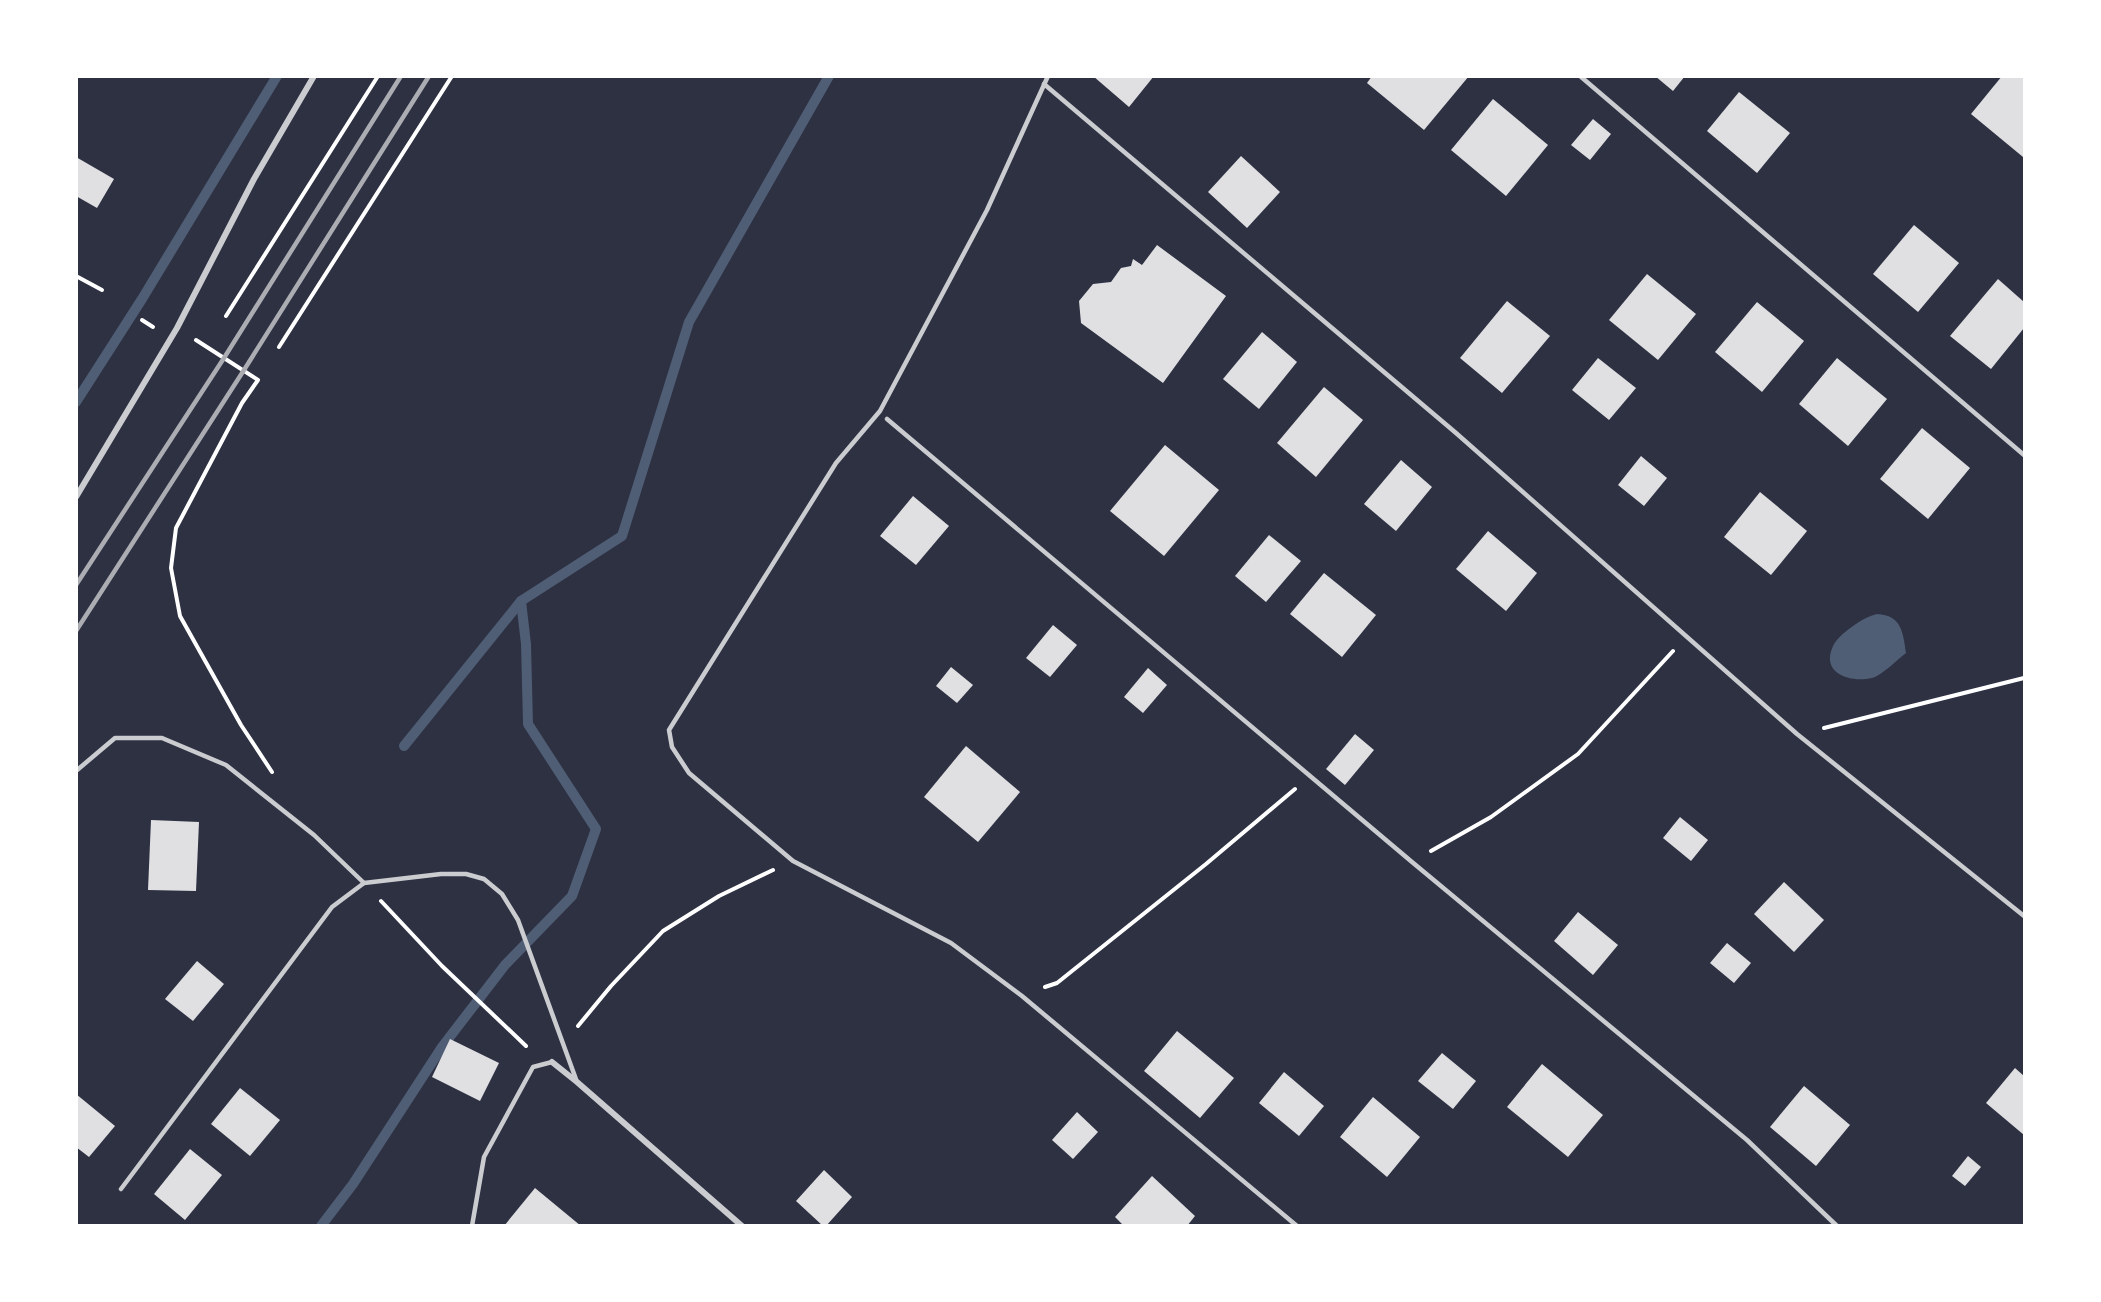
<svg xmlns="http://www.w3.org/2000/svg" width="2101" height="1302" font-family="Roboto,sans-serif">
<rect width="100%" height="100%" fill="#2d3142"/>
<path fill="#4f5d75" d="M1877,614C1902,615 1903,633 1906,653C1897,660 1881,676 1872,678C1851,683 1820,674 1833,646C1839,634 1863,617 1877,614Z"/>
<g fill="none" stroke-linecap="round" stroke-linejoin="round">
<g stroke="#4f5d75" stroke-width="10">
<polyline points="76,402 142,299 277,76"/>
<polyline points="404,746 521,601 622,536 689,322 829,76"/>
<polyline points="321,1226 353,1184 442,1047 505,965 572,896 596,829 528,724 526,644 521,601"/>
</g>
</g>
<g fill="#e0e0e3">
<polygon points="1093,76 1154,76 1129,107"/>
<polygon points="1372,76 1469,76 1424,130 1367,83"/>
<polygon points="1655,76 1685,76 1673,91"/>
<polygon points="2002,76 2024,76 2024,155 2023,157 1971,114"/>
<polygon points="1739,92 1790,133 1757,173 1707,131"/>
<polygon points="1493,99 1548,145 1506,196 1451,150"/>
<polygon points="1593,119 1611,134 1590,160 1571,145"/>
<polygon points="1241,156 1280,192 1247,228 1208,192"/>
<polygon points="76,157 114,179 97,208 76,196"/>
<polygon points="1914,225 1959,263 1918,312 1873,274"/>
<polygon points="1157,245 1226,296 1163,383 1081,323 1079,301 1093,284 1111,282 1121,268 1131,266 1133,259 1142,265"/>
<polygon points="1647,274 1696,314 1658,360 1609,320"/>
<polygon points="1998,279 2024,302 2024,328 1991,369 1950,336"/>
<polygon points="1507,301 1550,336 1502,393 1460,358"/>
<polygon points="1757,302 1804,341 1762,392 1715,352"/>
<polygon points="1262,332 1297,362 1259,409 1223,379"/>
<polygon points="1598,358 1636,388 1609,420 1572,390"/>
<polygon points="1837,358 1887,399 1848,446 1799,404"/>
<polygon points="1324,387 1363,420 1316,477 1277,443"/>
<polygon points="1922,428 1970,468 1928,519 1880,479"/>
<polygon points="1165,445 1219,490 1164,556 1110,511"/>
<polygon points="1641,456 1667,478 1644,506 1618,485"/>
<polygon points="1401,460 1432,487 1396,531 1364,504"/>
<polygon points="1760,492 1807,531 1771,575 1724,537"/>
<polygon points="913,496 949,526 916,565 880,536"/>
<polygon points="1488,531 1537,573 1506,611 1456,569"/>
<polygon points="1269,535 1301,561 1266,602 1235,576"/>
<polygon points="1324,573 1376,615 1342,657 1290,614"/>
<polygon points="1053,625 1077,645 1050,677 1026,658"/>
<polygon points="951,667 973,685 957,703 936,686"/>
<polygon points="1148,668 1167,685 1143,713 1124,697"/>
<polygon points="1355,734 1374,750 1345,785 1326,769"/>
<polygon points="966,746 1020,792 978,842 924,797"/>
<polygon points="1680,817 1708,840 1691,861 1663,838"/>
<polygon points="151,820 199,822 196,891 148,890"/>
<polygon points="1784,882 1824,920 1794,952 1754,914"/>
<polygon points="1578,912 1618,945 1593,975 1554,941"/>
<polygon points="1727,943 1751,963 1734,983 1710,963"/>
<polygon points="197,961 224,984 193,1021 165,999"/>
<polygon points="1177,1031 1234,1078 1200,1118 1144,1071"/>
<polygon points="450,1039 499,1063 480,1101 432,1077"/>
<polygon points="1442,1053 1476,1081 1453,1109 1418,1081"/>
<polygon points="1542,1064 1603,1115 1568,1157 1507,1107"/>
<polygon points="2015,1068 2024,1076 2024,1135 1986,1103"/>
<polygon points="1284,1072 1324,1106 1299,1136 1259,1103"/>
<polygon points="1804,1086 1850,1125 1816,1166 1770,1127"/>
<polygon points="240,1088 280,1120 250,1156 211,1124"/>
<polygon points="76,1094 115,1126 89,1157 76,1147"/>
<polygon points="1373,1097 1420,1137 1387,1177 1340,1137"/>
<polygon points="1077,1112 1098,1132 1073,1159 1052,1140"/>
<polygon points="190,1149 222,1175 185,1220 154,1194"/>
<polygon points="1968,1156 1981,1167 1965,1186 1952,1176"/>
<polygon points="824,1170 852,1197 826,1226 823,1226 796,1201"/>
<polygon points="1152,1176 1195,1216 1187,1226 1124,1226 1115,1217"/>
<polygon points="535,1188 581,1226 504,1226"/>
</g>
<g fill="none" stroke-linecap="round" stroke-linejoin="round">
<g stroke="#fff" stroke-width="4">
<polyline points="76,276 102,290"/>
<polyline points="226,316 378,76"/>
<polyline points="142,320 153,327"/>
<polyline points="196,340 258,380 242,403 176,528 171,568 180,616 241,725 272,772"/>
<polyline points="279,347 452,76"/>
<polyline points="1824,728 2024,678"/>
<polyline points="1431,851 1491,817 1578,754 1673,651"/>
<polyline points="381,901 442,966 526,1046"/>
<polyline points="1045,987 1057,983 1206,864 1295,789"/>
<polyline points="578,1026 611,986 663,931 719,896 773,870"/>
</g>
<g stroke="#caccd0" stroke-width="4.5">
<polyline points="1048,76 987,210 880,411 836,463 669,730 672,747 689,773 793,861 951,943 1022,996 1297,1226"/>
<polyline points="1580,76 2024,455"/>
<polyline points="1044,84 1456,433 1797,734 2024,916"/>
<polyline points="887,419 1412,862 1747,1140 1837,1226"/>
<polyline points="76,771 115,738 162,738 226,765 314,835 364,883"/>
<polyline points="121,1189 332,907 364,883 441,874 466,874 484,879 502,894 518,920 577,1082"/>
<polyline points="472,1226 484,1157 533,1067 552,1062"/>
</g>
<g stroke="#caccd0" stroke-width="6">
<polyline points="76,497 177,328 254,179 314,76"/>
<polyline points="552,1062 577,1082 742,1226"/>
</g>
<g stroke="#abadb3" stroke-width="4.5">
<polyline points="76,585 224,358 401,76"/>
<polyline points="76,631 244,370 429,76"/>
</g>
</g>
<rect width="2101" height="1302" fill="none" stroke="#ffffff" stroke-width="156"/>
</svg>
